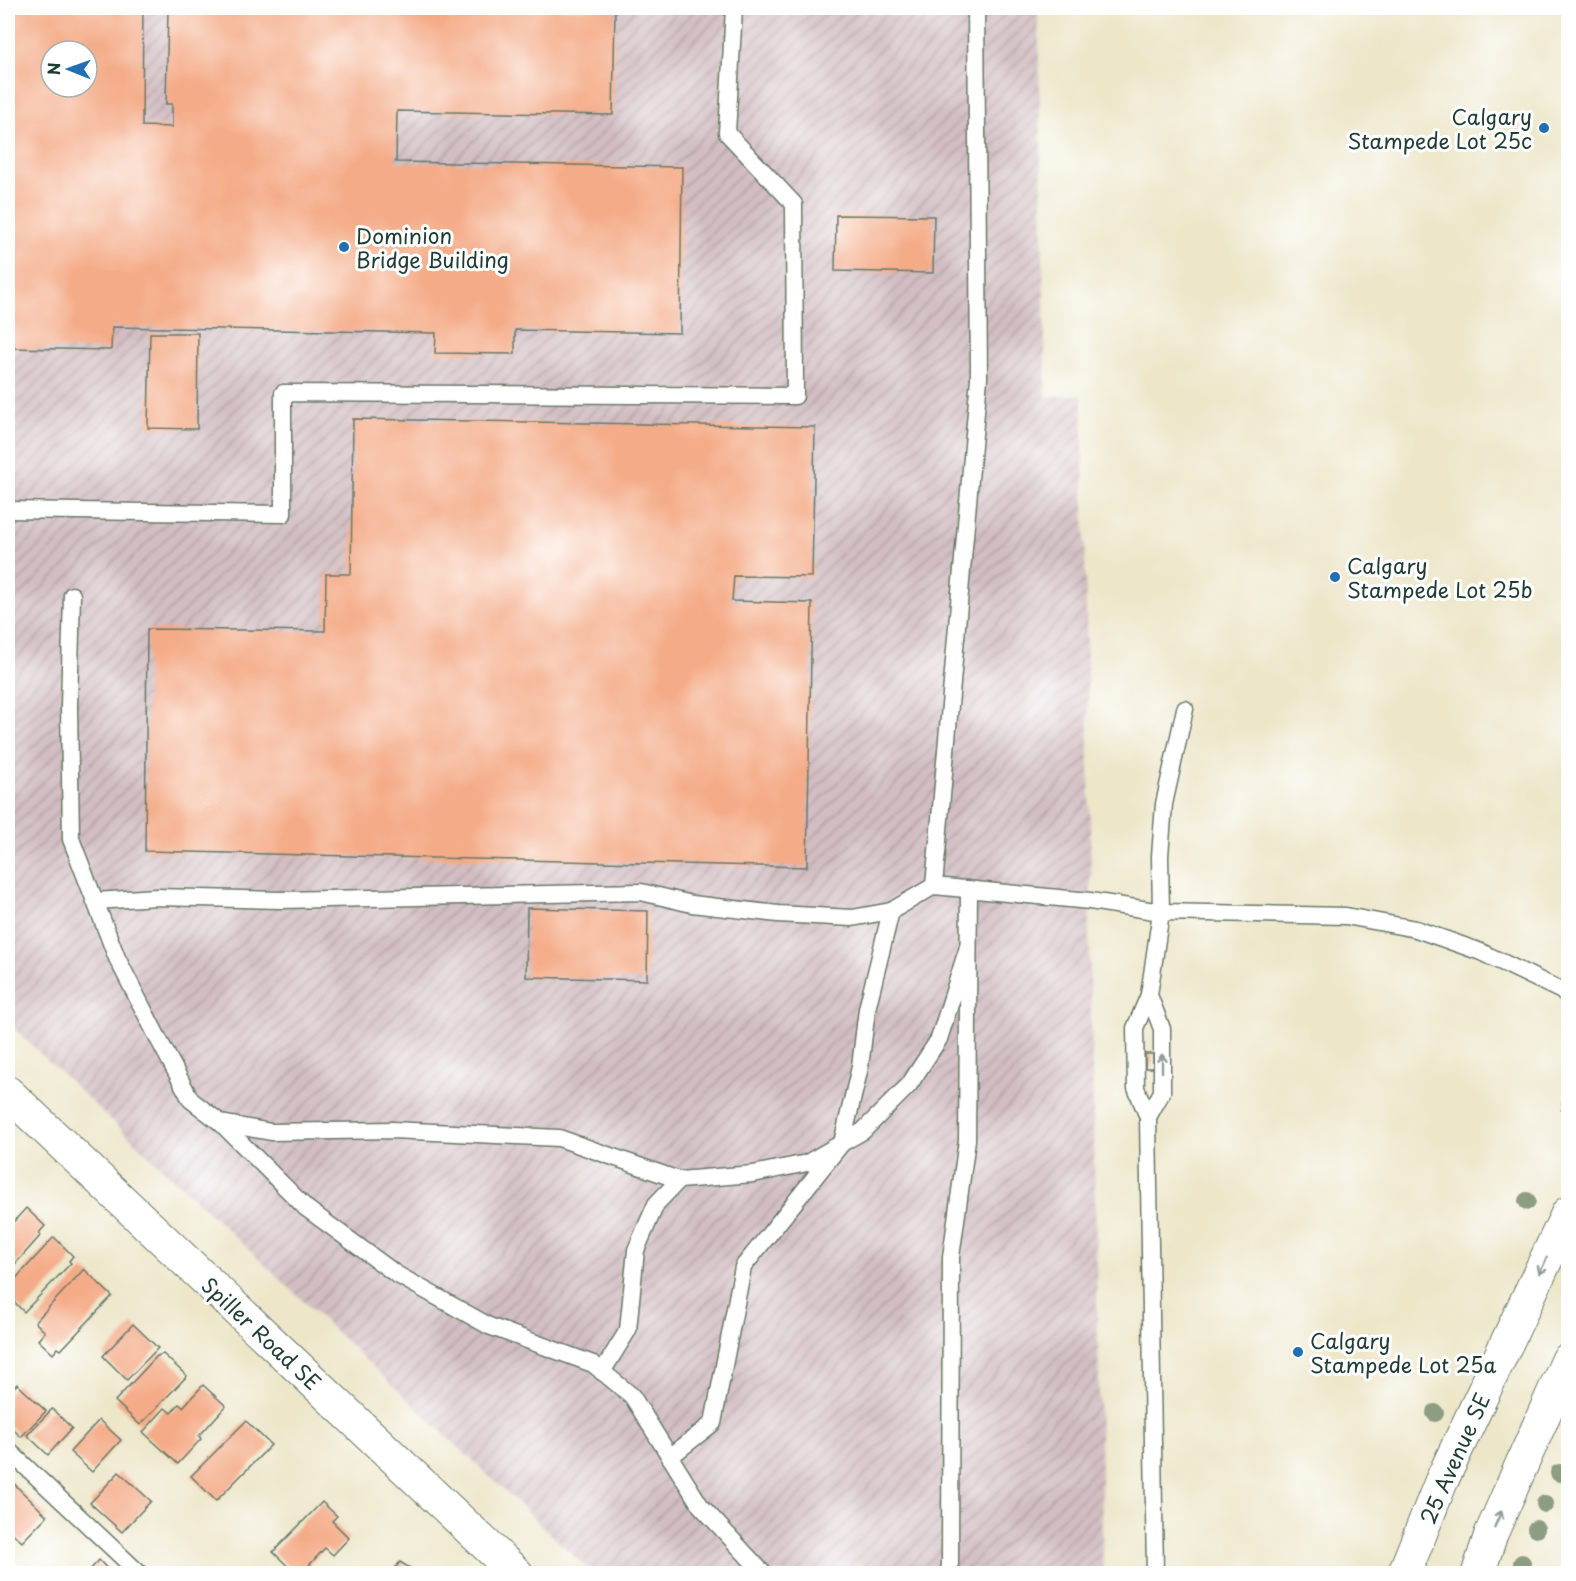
<svg xmlns="http://www.w3.org/2000/svg" width="1576" height="1581" font-family="'Playpen Sans',sans-serif">
<defs>
<pattern id="industrial-furrows" width="10" height="10" patternUnits="userSpaceOnUse" patternTransform="scale(1.5)"><rect width="10" height="10" fill="#d2bec2"/><path d="M-1 1l2-2M0 10L10 0M9 11l2-2" fill="none" stroke="#aa9c9e"/></pattern>
</defs>
<rect width="100%" height="100%" fill="#fff"/>
<filter id="ink" filterUnits="userSpaceOnUse"><feTurbulence type="fractalNoise" baseFrequency=".0167" numOctaves="2"/><feDisplacementMap in="SourceGraphic" scale="12" xChannelSelector="R" yChannelSelector="G"/><feConvolveMatrix kernelMatrix="1 2 1 2 8 2 1 2 1" color-interpolation-filters="sRGB"/></filter>
<filter id="wash" filterUnits="userSpaceOnUse"><feTurbulence type="fractalNoise" baseFrequency=".008" numOctaves="4" result="noise"/><feDisplacementMap in="SourceGraphic" scale="24" xChannelSelector="R" yChannelSelector="G"/><feGaussianBlur stdDeviation="1.35" result="paint"/><feColorMatrix in="noise" values="0 0 0 0 0 0 0 0 0 0 0 0 0 0 0 0 0 1.4 0 .05"/><feComposite in="paint" operator="in"/></filter>
<g filter="url(#wash)">
<rect width="100%" height="100%" fill="#ede6c9"/>
<path fill="url(#industrial-furrows)" fill-rule="evenodd" d="M8,8H1038L1046,396L1082,395L1091,876L1089,927L1103,1573H592L8,1023ZM51,51H87V87H51Z"/>
<g id="blocks">
<g fill="#f4ab87" fill-rule="evenodd">
<path d="M8,8H143L142,126L172,127V104H166L168,8H615L613,115L397,111L396,162L682,167L680,333L515,330V354L435,353L436,333L112,327L111,350L8,348ZM51,51H87V87H51Z"/>
<polygon points="836,215 934,216 933,273 835,271"/>
<polygon points="150,333 198,333 197,429 148,428"/>
<polygon points="353,419 815,427 812,577 734,576 732,601 812,603 807,867 145,851 147,629 325,631 326,574 351,574"/>
<polygon points="527,908 648,911 647,980 526,977"/>
<rect x="1145" y="1054" width="8" height="14"/>
<polygon points="26,1208 45,1226 39,1233 41,1235 8,1272 8,1228"/>
<polygon points="54,1237 73,1256 69,1261 71,1263 24,1312 8,1296 8,1287"/>
<polygon points="84,1269 112,1296 61,1350 58,1348 53,1354 38,1340 45,1332 35,1322"/>
<polygon points="133,1324 158,1348 127,1380 103,1356"/>
<polygon points="163,1354 187,1376 140,1425 115,1401 157,1356"/>
<polygon points="17,1384 46,1411 21,1437 8,1424 8,1394"/>
<polygon points="203,1385 226,1406 199,1436 201,1439 178,1464 143,1432 165,1408 171,1413 179,1404 183,1407"/>
<polygon points="52,1409 72,1428 48,1455 27,1435"/>
<polygon points="99,1420 121,1440 92,1472 70,1452"/>
<polygon points="246,1421 271,1445 216,1501 191,1476"/>
<polygon points="119,1472 151,1501 122,1532 90,1503"/>
<polygon points="8,1478 47,1516 22,1542 8,1529"/>
<polygon points="322,1502 337,1516 332,1521 349,1538 333,1555 325,1548 301,1574 296,1574 273,1552"/>
<polygon points="99,1560 112,1574 86,1574"/>
<polygon points="400,1562 420,1574 390,1574"/>
</g>
</g>
</g>
<g filter="url(#ink)">
<use href="#blocks" fill-opacity="0" stroke="#677868" stroke-width="1.5"/>
<g fill="none" stroke-linecap="round" stroke-linejoin="round">
<g stroke="#677868" stroke-width="19">
<g id="service">
<polyline points="976,8 979,378 934,886 1090,901 1161,912 1160,856 1164,804 1185,709"/>
<polyline points="8,510 283,514 283,393 795,396 794,204 727,133 734,8"/>
<polyline points="72,595 69,706 71,839 117,958 160,1042 191,1100 221,1123 271,1132 392,1130 559,1138 679,1180 753,1174 807,1163 863,1131 909,1085 939,1039 968,947"/>
<polyline points="96,901 156,897 281,900 641,892 692,904 778,914 852,918 891,911 934,886"/>
<polyline points="1148,1117 1162,1092 1162,1029 1149,995"/>
<polyline points="221,1123 306,1208 396,1274 489,1326 593,1364 632,1396 700,1505 764,1574"/>
<polyline points="602,1372 628,1330 636,1250 656,1204 679,1180"/>
<polyline points="8,1450 140,1574"/>
<polyline points="670,1457 713,1423 743,1267 842,1143 860,1067 867,1009 891,911"/>
<polyline points="949,1574 950,1564 951,1257 967,1140 969,889"/>
<polyline points="1155,1574 1148,1117 1136,1088 1135,1028 1149,995 1161,912 1346,916 1416,929 1481,952 1568,994"/>
</g>
</g>
<g stroke="#677868" stroke-width="35">
<polyline id="minor" points="8,1093 517,1574"/>
</g>
<g stroke="#677868" stroke-width="35">
<g id="tertiary">
<polyline points="1404,1574 1441,1482 1568,1213"/>
<polyline points="1478,1574 1491,1534 1568,1360"/>
</g>
</g>
<polyline stroke="#677868" stroke-width="4" stroke-dasharray="4.5 4.5" stroke-linecap="butt" points="1568,1092 1561,1108 1568,1113"/>
<use href="#service" stroke="#fff" stroke-width="16"/>
<use href="#minor" stroke="#fff" stroke-width="33"/>
<use href="#tertiary" stroke="#fff" stroke-width="33"/>
</g>
<g fill="#8d9d83">
<circle cx="1527" cy="1201" r="9"/>
<circle cx="1435" cy="1413" r="9"/>
<circle cx="1559" cy="1473" r="9"/>
<circle cx="1545" cy="1504" r="9"/>
<circle cx="1536" cy="1529" r="9"/>
<circle cx="1522" cy="1563" r="9"/>
</g>
<defs><path id="oneway-shaft" d="M-6 0H5M1.5-3L5.5 0L1.5 3" fill="none" stroke-width="1.6" stroke-linecap="round" stroke-linejoin="round" transform="scale(1.5)"/></defs>
<g stroke="#8f9e9a">
<use href="#oneway-shaft" transform="translate(1162 1063) rotate(-90)"/>
<use href="#oneway-shaft" transform="translate(1543 1266) rotate(115)"/>
<use href="#oneway-shaft" transform="translate(1498 1519) rotate(-66)"/>
</g>
</g>
<g fill="#1f6fb2" stroke="#fff" stroke-width="2">
<circle cx="1544" cy="128" r="6"/>
<circle cx="344" cy="247" r="6"/>
<circle cx="1335" cy="577" r="6"/>
<circle cx="1298" cy="1352" r="6"/>
</g>
<g text-anchor="middle" dominant-baseline="central" stroke-width="6" stroke-linejoin="round" paint-order="stroke">
<g font-size="21" fill="#1f3d34" stroke="#fff" text-anchor="start">
<text x="1532" y="116" text-anchor="end">Calgary<tspan x="1532" dy="24">Stampede Lot 25c</tspan></text>
<text x="356" y="235">Dominion<tspan x="356" dy="24">Bridge Building</tspan></text>
<text x="1347" y="565">Calgary<tspan x="1347" dy="24">Stampede Lot 25b</tspan></text>
<text x="1310" y="1340">Calgary<tspan x="1310" dy="24">Stampede Lot 25a</tspan></text>
</g>
<g font-size="21" fill="#1f3d34" stroke="#fff">
<text transform="translate(262 1333) rotate(43)">Spiller Road SE</text>
<text transform="translate(1454 1458) rotate(-66)">25 Avenue SE</text>
</g>
</g>
<rect width="1576" height="1581" fill="none" stroke="#fff" stroke-width="30"/>
<g transform="translate(69 69) rotate(271)"><circle r="28" fill="#ffffff" stroke="#a5b1ae" stroke-width="1.5"/>
<path d="M0-4.5L10 22L0 15L-10 22Z" fill="#1f6fb2"/>
<text y="-9" font-size="16" font-weight="bold" text-anchor="middle" fill="#1f3d34">N</text>
</g>
</svg>
